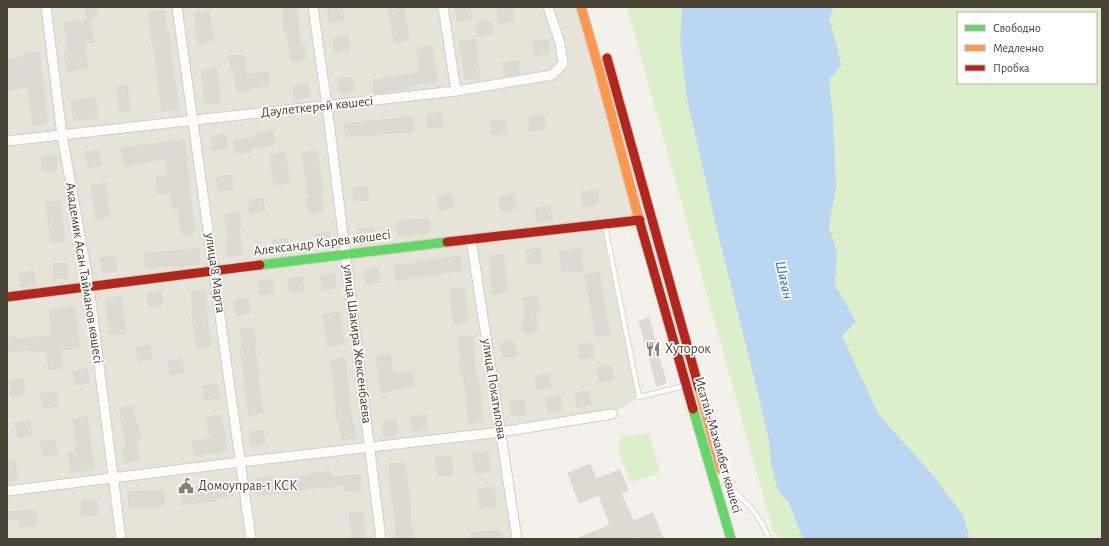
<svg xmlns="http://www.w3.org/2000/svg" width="1109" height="546" font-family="'Alegreya Sans',sans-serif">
<rect width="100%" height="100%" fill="#f2f1eb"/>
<polygon fill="#e6e3d8" points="7,7 581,7 640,220 605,224 639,397 612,414 501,432 517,539 7,539"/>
<g fill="#ddeeca" fill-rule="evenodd">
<polygon points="627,7 682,7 680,41 687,99 716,226 758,394 769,441 771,465 778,491 789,503 803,539 784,539 773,531"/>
<path d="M834,7H1102V539H970L963,515L931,473L879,415L842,336L856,320L835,285L837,252L829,227L836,187L833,115L829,80L836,43L829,18ZM958,13H1096V83H958Z"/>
<polygon points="649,433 660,472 632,483 617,450 623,436"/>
</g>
<polygon fill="#bad6f1" points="682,7 834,7 829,18 836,43 841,65 829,80 833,115 836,187 829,227 837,252 835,285 856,321 842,336 879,415 931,473 963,515 970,539 803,539 789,503 778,491 771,465 769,441 758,394 716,226 687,99 680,41"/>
<g fill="#dcdad3" stroke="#dad8d1">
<polygon points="85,7 96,7 97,17 87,19"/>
<polygon points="283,7 296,7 301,46 304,45 306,59 291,61 287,33 285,34 283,20 285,20"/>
<polygon points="342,7 344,20 329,22 328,8"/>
<polygon points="455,7 470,7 472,19 457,21"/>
<polygon points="512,7 514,21 499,23 497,9"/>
<polygon points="404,8 409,40 394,42 389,10"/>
<polygon points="165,11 166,32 169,32 171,44 169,44 179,109 162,111 154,46 152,46 149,12"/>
<polygon points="209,11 213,41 198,43 195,13"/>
<polygon points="90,20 93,42 85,43 88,68 67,71 64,52 68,51 64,23"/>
<polygon points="491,21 492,34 478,36 476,23"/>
<polygon points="348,36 349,50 334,52 333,38"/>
<polygon points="475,39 480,78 465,79 460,41"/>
<polygon points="548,40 550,53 535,55 533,41"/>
<polygon points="432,46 437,82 407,86 408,89 374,93 373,80 420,73 417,48"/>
<polygon points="39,52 47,121 45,124 33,126 28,87 7,90 7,59 25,57 24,54"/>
<polygon points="244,55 246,74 268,72 270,85 251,88 251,90 237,91 234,70 231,70 229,56"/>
<polygon points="518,61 519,74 505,76 503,63"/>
<polygon points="217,69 220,102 205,104 202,71"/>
<polygon points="353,78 355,91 340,93 338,79"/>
<polygon points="308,84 309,97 294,99 293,86"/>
<polygon points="127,85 130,111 120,113 117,86"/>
<polygon points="95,98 98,118 74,121 71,101"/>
<polygon points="441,113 443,127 428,128 426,115"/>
<polygon points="544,115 545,129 530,131 529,117"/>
<polygon points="412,117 413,131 346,137 344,124"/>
<polygon points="505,120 507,133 492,135 490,122"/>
<polygon points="273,131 275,145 250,148 251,152 236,154 234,140 259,137 258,133"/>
<polygon points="226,134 228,148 213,150 212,136"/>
<polygon points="184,140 195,233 182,235 178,208 173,208 171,193 157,194 156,177 168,175 166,159 124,165 121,148"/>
<polygon points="99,150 101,165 88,167 85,152"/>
<polygon points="317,151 323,189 321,189 323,211 309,213 307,199 309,199 302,153"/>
<polygon points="285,153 289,183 274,185 270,155"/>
<polygon points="56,155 57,170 43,171 42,157"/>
<polygon points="231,175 233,189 218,190 217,177"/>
<polygon points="105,183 109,217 96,219 92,185"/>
<polygon points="367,186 369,200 354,201 353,188"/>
<polygon points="597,190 598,204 583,206 582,192"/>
<polygon points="452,195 454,208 439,210 438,197"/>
<polygon points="514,195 516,209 501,211 499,197"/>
<polygon points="263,198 265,211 250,213 249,200"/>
<polygon points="60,201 65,241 51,242 46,202"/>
<polygon points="550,206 552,220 537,222 536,208"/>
<polygon points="240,213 241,227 239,227 242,255 228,257 226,243 228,243 225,215"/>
<polygon points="429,219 431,232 398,236 396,222"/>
<polygon points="373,228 375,241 360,243 358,229"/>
<polygon points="330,232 331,246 317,248 315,234"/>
<polygon points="287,238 289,252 274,254 273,240"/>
<polygon points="540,248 542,262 528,264 526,250"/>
<polygon points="199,249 200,264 172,267 172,265 146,269 144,254"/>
<polygon points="581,249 583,271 562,272 560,251"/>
<polygon points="503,254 507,292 493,294 489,256"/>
<polygon points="114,256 116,271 103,273 101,258"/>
<polygon points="460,256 462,271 410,277 410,279 396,281 394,266 418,263 418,262"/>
<polygon points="67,263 68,278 54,279 53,264"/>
<polygon points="378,268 380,282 366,284 364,270"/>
<polygon points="34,271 36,285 22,287 20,273"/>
<polygon points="599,272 607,321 608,321 610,335 596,337 585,275"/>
<polygon points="334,274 336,288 323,290 320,276"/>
<polygon points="302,277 304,291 290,293 288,279"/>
<polygon points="272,279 274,293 260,295 258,281"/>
<polygon points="464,288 468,322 454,324 450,290"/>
<polygon points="205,290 207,305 205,305 211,346 197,348 191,310 193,310 191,292"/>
<polygon points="161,291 163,305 149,307 147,293"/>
<polygon points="537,296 539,310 535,311 538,331 524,333 522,319 526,318 523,298"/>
<polygon points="121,297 125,333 110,334 106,299"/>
<polygon points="248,298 250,313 236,315 234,301"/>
<polygon points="75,307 79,348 60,350 63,368 49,370 46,350 31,352 30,349 7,352 7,338 16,336 16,340 52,335 50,310"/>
<polygon points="339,312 344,343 328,346 323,315"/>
<polygon points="649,318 666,383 657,386 639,321"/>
<polygon points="254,328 256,343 254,343 259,376 257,376 263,413 249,415 244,383 246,383 240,348 243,347 240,330"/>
<polygon points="472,336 474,350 473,350 477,382 479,382 481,396 480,396 483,421 469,423 464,376 462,377 460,362 461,362 458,338"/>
<polygon points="514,341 517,356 503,357 500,343"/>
<polygon points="592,343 594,357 580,359 578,345"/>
<polygon points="150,345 152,359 138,361 136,347"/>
<polygon points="390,354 393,374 412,372 414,386 392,389 392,391 381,393 376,357"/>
<polygon points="345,358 352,424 354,423 356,437 342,440 339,420 337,420 334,388 335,388 331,360"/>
<polygon points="182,359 184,373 170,375 168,361"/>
<polygon points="611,365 613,380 599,382 597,367"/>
<polygon points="87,369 89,383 75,385 73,371"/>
<polygon points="549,374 551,388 537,390 535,376"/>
<polygon points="23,379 25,393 11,396 9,381"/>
<polygon points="217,384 219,398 205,400 203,386"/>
<polygon points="589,391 591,405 577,407 575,393"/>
<polygon points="56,392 58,406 44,408 41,394"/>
<polygon points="560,396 562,410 548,412 546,398"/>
<polygon points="524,400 526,414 512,416 510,401"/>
<polygon points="133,406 136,425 138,425 140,439 136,440 139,460 125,462 123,448 127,447 119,408"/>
<polygon points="221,415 227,451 194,455 192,441 210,439 207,417"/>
<polygon points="425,415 427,429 413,431 411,417"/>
<polygon points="87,417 94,469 71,472 68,453 76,452 75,445 77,445 73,419"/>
<polygon points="396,420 398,434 384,436 382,422"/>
<polygon points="29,421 32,435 18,437 15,423"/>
<polygon points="263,430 265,444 251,446 249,432"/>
<polygon points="55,440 57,454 43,456 41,442"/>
<polygon points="488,452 490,471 475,473 473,454"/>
<polygon points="451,456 453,475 438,476 436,457"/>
<polygon points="15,461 17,480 7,481 7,462"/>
<polygon points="405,463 410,507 410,528 413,528 412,539 396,539 396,521 395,521 394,503 392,503 389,464"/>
<polygon points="590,464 596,479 620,470 628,490 621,493 633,521 653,513 663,539 638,539 637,536 630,539 576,539 610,525 599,495 579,503 568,473"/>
<polygon points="330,471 331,477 360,475 361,490 346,491 345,485 299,490 299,492 285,494 285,492 258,495 256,479 273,477 273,480 307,476 307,474"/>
<polygon points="232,481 233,496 215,498 216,501 195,502 195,503 183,505 181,488 218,486 217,483"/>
<polygon points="494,487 496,506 480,508 478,489"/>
<polygon points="144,491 164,491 164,506 129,507 128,492"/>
<polygon points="97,501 98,515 82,516 81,502"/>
<polygon points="35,510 36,525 20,526 20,519 7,520 7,512"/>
<polygon points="363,512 364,539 351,539 352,526 350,526 349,513"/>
<polygon points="500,531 501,539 471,539 471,533"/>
</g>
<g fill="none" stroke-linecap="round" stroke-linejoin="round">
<g stroke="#d0cec8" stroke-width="6">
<g id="lane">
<polyline points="605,226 639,397 684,386"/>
<path d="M725,483C746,502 759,512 769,539"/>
</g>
</g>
<g stroke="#d0cec8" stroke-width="11">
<g id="street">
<polyline points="46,7 62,135 89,286 121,539"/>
<polyline points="177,7 251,539"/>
<polyline points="313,7 327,106 381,539"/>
<polyline points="443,7 456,91"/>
<polyline points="7,141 456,91 552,75 563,64 560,43 548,7"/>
<polyline points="471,239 517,539"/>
<polyline points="7,491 241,462 501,432 612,414"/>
</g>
</g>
<g stroke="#d2cfc2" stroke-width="11">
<g id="fast">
<polyline points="260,265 447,242"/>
<polyline points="693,409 731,539"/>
</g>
</g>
<g stroke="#d2cfc2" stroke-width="11">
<g id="slow">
<polyline points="581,7 599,69 640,223"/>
<polyline points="699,388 721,469"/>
</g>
</g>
<g stroke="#d2cfc2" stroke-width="11">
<g id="jam">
<polyline points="607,58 699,388"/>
<polyline points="640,223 693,409"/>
<polyline points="447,242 640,220"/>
<polyline points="7,297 260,265"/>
</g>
</g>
<use href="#lane" stroke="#fdfdfc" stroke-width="4.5"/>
<use href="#street" stroke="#fdfdfc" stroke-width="9"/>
<use href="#fast" stroke="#63d668" stroke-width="9"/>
<use href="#slow" stroke="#ff974d" stroke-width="9"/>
<use href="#jam" stroke="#b3261e" stroke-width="9"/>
</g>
<defs>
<g id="restaurant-bare" transform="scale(1.2)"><path d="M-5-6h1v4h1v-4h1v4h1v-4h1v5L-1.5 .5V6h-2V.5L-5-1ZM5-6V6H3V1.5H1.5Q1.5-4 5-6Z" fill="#848075" stroke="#fff" stroke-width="2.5" paint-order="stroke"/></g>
<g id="civic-bare" transform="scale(1.2)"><path d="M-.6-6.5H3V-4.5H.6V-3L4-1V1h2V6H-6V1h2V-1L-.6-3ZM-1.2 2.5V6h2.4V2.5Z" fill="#848075" stroke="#fff" stroke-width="2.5" paint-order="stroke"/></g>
</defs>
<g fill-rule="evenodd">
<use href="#restaurant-bare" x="653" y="349"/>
<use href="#civic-bare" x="186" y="486"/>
</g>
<g text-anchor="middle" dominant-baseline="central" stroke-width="3.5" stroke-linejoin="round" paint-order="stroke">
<g font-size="14" fill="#494336" stroke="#fff">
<text transform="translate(317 107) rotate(-6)">Дәулеткерей көшесі</text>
<text transform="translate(322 243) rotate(-7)">Александр Карев көшесі</text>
<text transform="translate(84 273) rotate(81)">Академик Асан Тайманов көшесі</text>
<text transform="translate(215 273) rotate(82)">улица 8 Марта</text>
<text transform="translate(357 344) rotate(83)">улица Шакира Жексенбаева</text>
<text transform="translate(494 389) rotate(81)">улица Покатилова</text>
<text transform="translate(718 445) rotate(74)">Исатай-Махамбет көшесі</text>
</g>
<g font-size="14" fill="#494336" stroke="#fff" text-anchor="start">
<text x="665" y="349">Хуторок</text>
<text x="198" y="486">Домоуправ-1 КСК</text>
</g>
<g font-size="15" font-style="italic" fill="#2a71ba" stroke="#fff">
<text transform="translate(784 280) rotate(78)">Шаған</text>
</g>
</g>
<rect width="1109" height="546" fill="none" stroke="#494336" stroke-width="16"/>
<rect x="957" y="12" width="140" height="72" fill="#ffffff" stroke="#b6b4af"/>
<rect x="965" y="25" width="20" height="6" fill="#63d668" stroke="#b6b4af"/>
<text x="993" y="32" font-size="12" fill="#494336">Свободно</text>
<rect x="965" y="45" width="20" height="6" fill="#ff974d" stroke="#b6b4af"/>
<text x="993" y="52" font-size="12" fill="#494336">Медленно</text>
<rect x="965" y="65" width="20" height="6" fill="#b3261e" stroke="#b6b4af"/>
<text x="993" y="72" font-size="12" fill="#494336">Пробка</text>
</svg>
